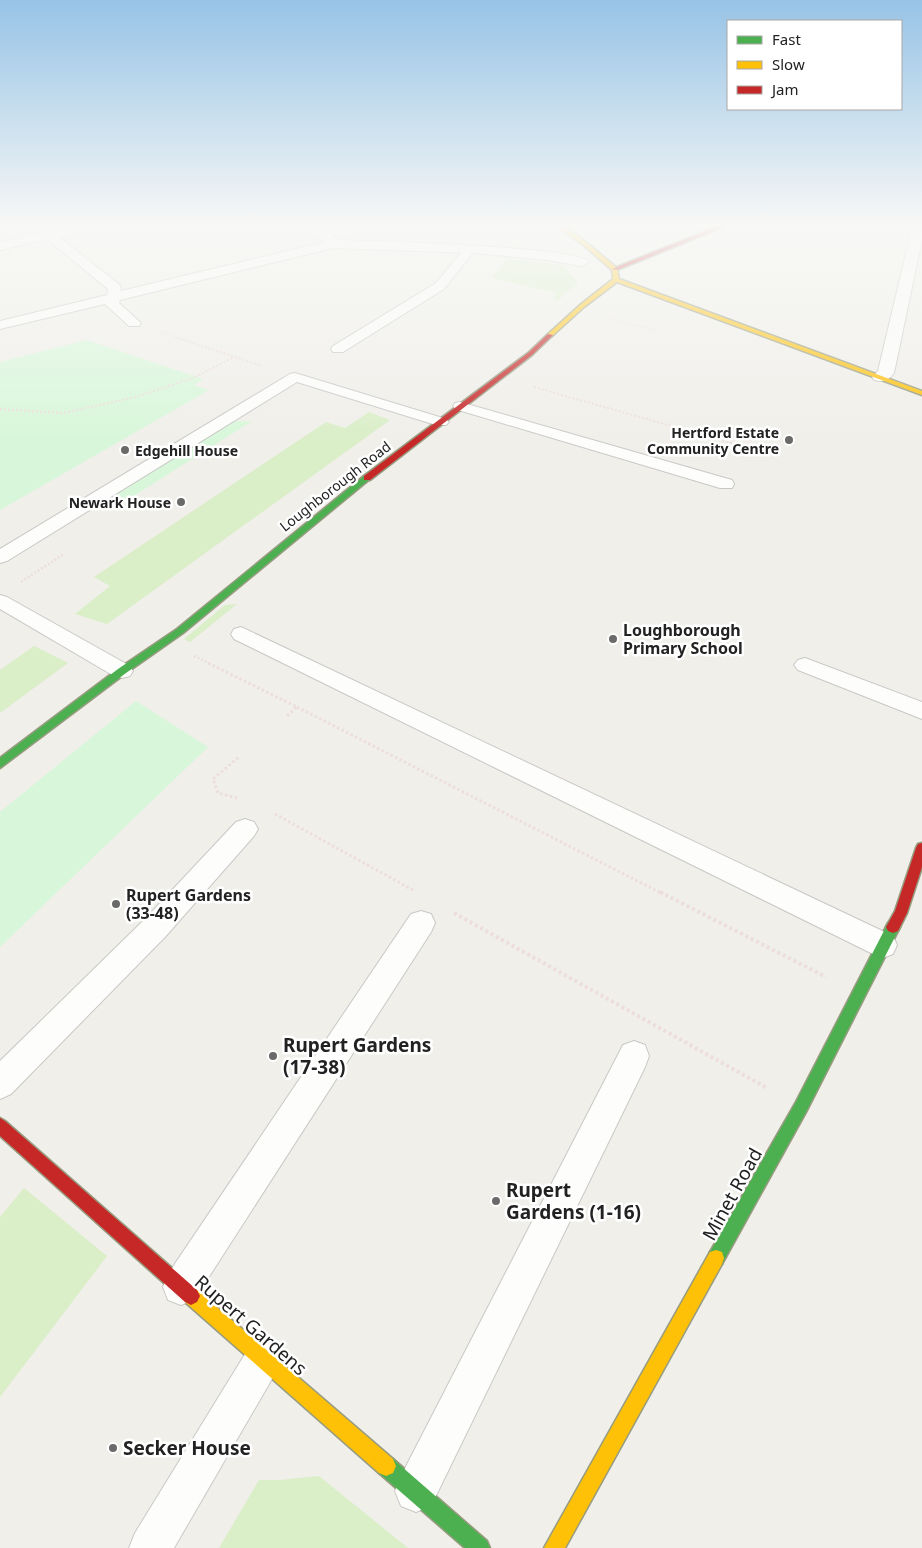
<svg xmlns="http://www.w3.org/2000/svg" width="922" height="1548" font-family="'Noto Sans',sans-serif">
<rect width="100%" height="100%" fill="#f0efea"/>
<g fill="#daeec8">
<polygon points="507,258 563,265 578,283 558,300 553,298 556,293 492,278"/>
<polygon points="369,412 390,420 107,624 75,614 110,586 94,577 326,422 345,428"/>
<polygon points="237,604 190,642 184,639 225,605"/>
<polygon points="34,646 68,663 0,713 0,670"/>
<polygon points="24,1188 107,1256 0,1397 0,1217"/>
<polygon points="319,1476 408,1548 219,1548 259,1480 280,1480"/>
</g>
<g fill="#d8f7da">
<polygon points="87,340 203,379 194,385 209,390 0,510 0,362"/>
<polygon points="228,421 252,421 129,499 111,501 110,492"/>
<polygon points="136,701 208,747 0,947 0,812"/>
</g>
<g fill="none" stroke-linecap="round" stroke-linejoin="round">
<g stroke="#c9c8c6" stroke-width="2">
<g id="lane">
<polygon points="470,246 476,249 444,289 343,352 333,352 331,349 333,346 436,283 466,247"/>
<polygon points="295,373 446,419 449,422 446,425 436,425 297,382 7,561 0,563 0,549 290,374"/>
<polygon points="460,402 732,480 734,484 732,488 720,488 455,409 453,406 455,403"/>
<polygon points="0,595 7,597 130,666 133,671 130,676 122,678 114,676 0,609"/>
<polygon points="241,627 893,936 897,945 893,954 883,958 873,954 234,639 231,634 234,629"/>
<polygon points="805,658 922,702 922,719 798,670 794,665 798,660"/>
<polygon points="245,819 254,822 258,829 254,836 165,937 11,1094 0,1099 0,1061 145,919 236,822"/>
<polygon points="421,911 431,914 435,923 431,932 194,1300 181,1305 168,1300 163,1287 168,1274 411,914"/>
<polygon points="634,1041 645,1045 649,1056 645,1067 431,1506 416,1512 401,1506 395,1491 401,1476 623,1045"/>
<polygon points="263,1340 276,1346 282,1359 276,1372 174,1548 129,1548 135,1533 250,1346"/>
</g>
</g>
<g stroke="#c9c8c6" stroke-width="2">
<g id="street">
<path d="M29,224H43L51,231L81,224H106L104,227L59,237L120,285L121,291L325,242L298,224C313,224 328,228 337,240C370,241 575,246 589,262L582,266L547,260L475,253L333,248L120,300L119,303L141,323L139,326H129L105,304L0,329V321L107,295L108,289L47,239L0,250V242L39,234Z"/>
<path d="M913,224H922V239L894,373C889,380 883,383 874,380L872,377L878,371Z"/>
</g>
</g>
<g stroke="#979c80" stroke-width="3">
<g id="fast">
<polygon points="364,476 371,478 183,633 126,673 0,768 0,758 118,669 177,629"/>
<polygon points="893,921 898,923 900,927 806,1112 722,1264 716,1266 710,1264 708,1258 710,1252 796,1102 888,923"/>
<polygon points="386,1456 393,1459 487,1541 490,1548 465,1548 379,1473 376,1466 379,1459"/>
</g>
</g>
<g stroke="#979c80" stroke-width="3">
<g id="slow">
<path d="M553,224C569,224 603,257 617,268L619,279L922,391V395L617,282L584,307L552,336H548V334L580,305L613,279L612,270L582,244Z"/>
<polygon points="716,1250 722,1252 724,1258 722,1264 565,1548 544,1548 710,1252"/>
<polygon points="191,1287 197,1290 393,1459 396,1466 393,1473 386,1476 379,1473 185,1302 182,1296 185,1290"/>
</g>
</g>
<g stroke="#979c80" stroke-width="3">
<g id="jam">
<polygon points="723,224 731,224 617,270 612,269"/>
<polygon points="548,334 553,335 532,355 370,480 364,480 364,476 528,353"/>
<polygon points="922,843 922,867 907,913 898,931 893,933 888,931 886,927 895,911 916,848 918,844"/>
<polygon points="0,1118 5,1121 197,1290 200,1296 197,1302 191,1305 185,1302 0,1136"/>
</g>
</g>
<g stroke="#eddedb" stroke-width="1" stroke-dasharray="1 1" stroke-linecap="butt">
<polyline points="536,283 561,288"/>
<polyline points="609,319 658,331"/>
<polyline points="158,331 182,339"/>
</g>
<g stroke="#eddedb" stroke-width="2" stroke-dasharray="2 2" stroke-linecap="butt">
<polyline points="178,338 262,366"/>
<polyline points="534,387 745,447"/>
<polyline points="0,409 63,413 136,397 193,378 234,357"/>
</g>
<g stroke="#eddedb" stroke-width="2.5" stroke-dasharray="2 2" stroke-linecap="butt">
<polyline points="21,582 64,554"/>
<polyline points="194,656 211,664"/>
</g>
<g stroke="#eddedb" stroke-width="3" stroke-dasharray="2.5 2.5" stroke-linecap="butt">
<polyline points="208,663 297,707 287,716"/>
<polyline points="297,707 663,894"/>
<polyline points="237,798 218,793 213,779 240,756"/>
<polyline points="275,814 413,890"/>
</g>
<g stroke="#eddedb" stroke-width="4" stroke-dasharray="3 3" stroke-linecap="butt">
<polyline points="660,892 826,977"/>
<polyline points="454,913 767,1088"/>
</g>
<use href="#lane" fill="#fdfdfc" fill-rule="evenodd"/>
<use href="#street" fill="#fdfdfc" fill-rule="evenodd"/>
<use href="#fast" fill="#4caf50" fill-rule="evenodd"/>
<use href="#slow" fill="#ffc107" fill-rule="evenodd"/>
<use href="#jam" fill="#c62828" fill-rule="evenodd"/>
</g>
<linearGradient id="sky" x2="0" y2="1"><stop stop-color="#97c3e6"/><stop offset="0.51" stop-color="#f8f8f6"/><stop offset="1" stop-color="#f8f8f6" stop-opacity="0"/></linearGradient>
<rect width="922" height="441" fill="url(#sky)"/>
<g fill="#6a6a68" stroke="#fff" stroke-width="2">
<circle cx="789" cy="440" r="5"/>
<circle cx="125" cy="450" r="5"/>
<circle cx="181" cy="502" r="5"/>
<circle cx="613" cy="639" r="5"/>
<circle cx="116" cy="904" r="5"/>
<circle cx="273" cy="1056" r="5"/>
<circle cx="496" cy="1201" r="5"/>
<circle cx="113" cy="1448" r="5"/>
</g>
<g text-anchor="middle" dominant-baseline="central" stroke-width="5" stroke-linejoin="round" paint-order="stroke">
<g font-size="14" font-weight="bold" fill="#222" stroke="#fff" text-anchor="end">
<text x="779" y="432">Hertford Estate<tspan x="779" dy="16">Community Centre</tspan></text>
<text x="135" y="450" text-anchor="start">Edgehill House</text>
<text x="171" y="502">Newark House</text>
</g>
<g font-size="14" fill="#222" stroke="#fff">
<text transform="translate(335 486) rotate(-38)">Loughborough Road</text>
</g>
<g font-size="16" font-weight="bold" fill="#222" stroke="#fff" text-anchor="start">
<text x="623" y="630">Loughborough<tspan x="623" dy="18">Primary School</tspan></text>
<text x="126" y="895">Rupert Gardens<tspan x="126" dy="18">(33-48)</tspan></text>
</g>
<g font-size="19" font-weight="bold" fill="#222" stroke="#fff" text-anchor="start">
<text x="283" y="1045">Rupert Gardens<tspan x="283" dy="22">(17-38)</tspan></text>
<text x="506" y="1190">Rupert<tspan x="506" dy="22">Gardens (1-16)</tspan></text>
<text x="123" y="1448">Secker House</text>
</g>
<g font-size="19" fill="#222" stroke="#fff">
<text transform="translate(732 1194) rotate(-61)">Minet Road</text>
<text transform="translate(251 1325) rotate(41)">Rupert Gardens</text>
</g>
</g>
<rect x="727" y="20" width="175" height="90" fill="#ffffff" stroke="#a7a7a7"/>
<rect x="737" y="36" width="25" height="8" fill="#4caf50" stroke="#a7a7a7"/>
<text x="772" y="45" font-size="15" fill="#222222">Fast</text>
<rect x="737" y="61" width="25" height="8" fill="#ffc107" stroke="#a7a7a7"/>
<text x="772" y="70" font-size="15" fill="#222222">Slow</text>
<rect x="737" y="86" width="25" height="8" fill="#c62828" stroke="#a7a7a7"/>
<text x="772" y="95" font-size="15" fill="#222222">Jam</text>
</svg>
